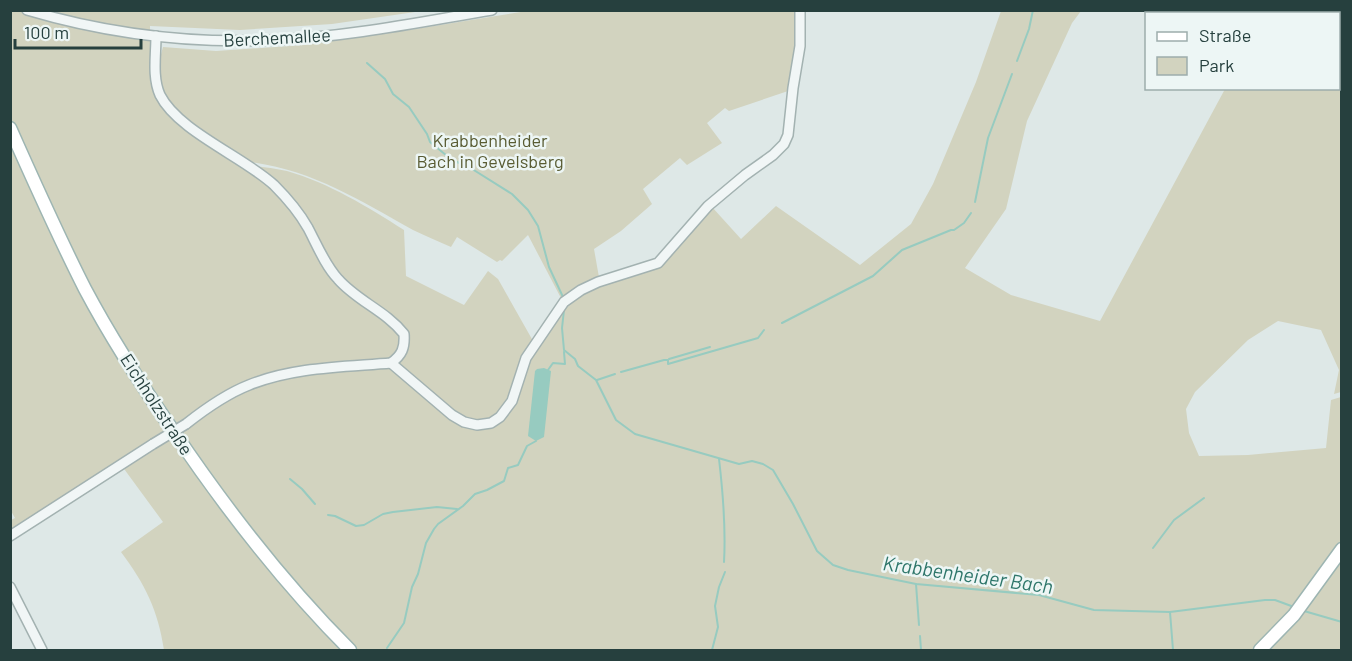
<svg xmlns="http://www.w3.org/2000/svg" width="1352" height="661" font-family="Barlow,sans-serif">
<rect width="100%" height="100%" fill="#dee8e7"/>
<g fill="#d2d3bf" fill-rule="evenodd">
<path d="M11,11H422L332,24L240,30L150,26V82L161,88L158,65L163,47L216,51L304,45L409,30L527,11H797L799,25L791,90L729,111L725,108L707,123L722,143L687,165L680,158L643,189L652,204L621,231L594,249L600,283L658,265L712,207L741,239L776,206L860,265L911,224L933,184L976,82L1001,11H1081L1072,23L1027,121L1006,209L965,268L1011,295L1100,321L1225,89L1338,88V14L1269,13L1270,11H1341V392L1334,394L1339,370L1321,330L1278,321L1248,340L1195,392L1186,409L1189,433L1199,456L1248,455L1326,448L1331,400L1341,397V542L1293,608L1253,650H164C158,610 145,584 121,552L163,522L119,462L11,531V520L15,518L11,511ZM250,162C312,170 359,200 413,230C425,236 438,241 451,247L457,237L497,262L500,260L502,261L528,235L562,300L565,295L567,302L537,348L502,286L498,279L488,271L464,305L406,276L404,230C368,207 329,183 287,171C275,168 262,167 250,165Z"/>
<polygon points="1341,560 1341,650 1267,650 1298,618"/>
</g>
<polygon fill="#97cbc0" points="544,368 551,371 544,437 536,441 528,436 535,371 537,369"/>
<g fill="none" stroke-linecap="round" stroke-linejoin="round">
<g stroke="#97cbc0" stroke-width="2">
<polyline points="1017,61 1029,29 1033,10"/>
<polyline points="367,63 385,79 393,94 409,107 427,134 430,142 452,160 469,167 512,194 528,210 538,226 549,267 563,297"/>
<polyline points="975,202 988,138 1012,74"/>
<polyline points="564,310 562,328 564,350 575,359 578,366 596,380 616,420 635,434 739,464 752,461 763,464 773,470 793,504 817,551 833,565 848,570 916,584 1039,595 1094,610 1170,612 1265,600 1275,600 1294,607"/>
<polyline points="782,323 873,276 902,250 951,230 954,230 964,223 971,213"/>
<polyline points="669,359 710,347"/>
<polyline points="548,370 553,363 565,364 564,352"/>
<polyline points="621,372 664,360 668,360 668,364 758,338 764,330"/>
<polyline points="597,380 615,374"/>
<path d="M719,459C723,493 726,527 724,562"/>
<polyline points="290,479 302,489 315,504"/>
<polyline points="328,515 335,516 356,526 364,525 383,514 393,512 437,507 457,509"/>
<polyline points="1153,548 1174,520 1204,498"/>
<polyline points="916,584 919,625"/>
<polyline points="1304,611 1342,622"/>
<polyline points="1170,612 1173,650"/>
<polyline points="920,636 921,650"/>
<polyline points="387,648 404,623 412,587 418,574 426,543 434,529 438,524 463,506 475,494 487,490 504,481 508,468 518,465 527,446 536,441"/>
<polyline points="712,650 718,627 715,606 719,587 725,572"/>
</g>
<g stroke="#a3b2b1" stroke-width="12">
<g id="minor">
<path d="M27,10C108,34 191,44 275,40C348,37 420,22 492,10"/>
<path d="M156,36C156,55 152,77 160,95C178,131 244,157 274,185C287,198 299,212 308,228C317,245 325,265 338,279C357,301 386,311 404,334C405,348 402,355 391,363C344,367 293,367 249,385C226,394 205,409 186,424"/>
<polyline points="391,363 452,415 464,422 477,425 491,423 500,417 512,401 526,358 564,302 581,290 598,282 658,263 708,206 745,175 773,155 784,144 788,135 793,88 800,46 800,10"/>
<polyline points="10,536 153,444"/>
<polyline points="10,587 42,650"/>
</g>
</g>
<g stroke="#9db5b2" stroke-width="15">
<g id="major">
<path d="M10,128C34,182 58,236 85,289C111,338 142,386 174,432C226,509 284,584 350,650"/>
<polyline points="1260,650 1294,615 1342,549"/>
</g>
</g>
<use href="#minor" stroke="#f1f6f6" stroke-width="9"/>
<use href="#major" stroke="#fff" stroke-width="12"/>
<g stroke="#a3b2b1" stroke-width="12" stroke-linecap="butt">
<polyline id="minor-bridge" points="153,444 186,424"/>
</g>
<use href="#minor-bridge" stroke="#f1f6f6" stroke-width="9"/>
</g>
<g text-anchor="middle" dominant-baseline="central" stroke-width="5" stroke-linejoin="round" paint-order="stroke">
<g font-size="18" fill="#26403e" stroke="#edf6f5">
<text transform="translate(277 37) rotate(-3)">Berchemallee</text>
<text transform="translate(157 404) rotate(57)">Eichholzstraße</text>
</g>
<g font-size="18" fill="#595c33" stroke="#edf6f5">
<text x="490" y="140">Krabbenheider<tspan x="490" dy="21">Bach in Gevelsberg</tspan></text>
</g>
<g font-size="20" font-style="italic" fill="#2e766a" stroke="#edf6f5">
<text transform="translate(968 574) rotate(8)">Krabbenheider Bach</text>
</g>
</g>
<rect width="1352" height="661" fill="none" stroke="#26403e" stroke-width="24"/>
<rect x="1145" y="12" width="195" height="78" fill="#edf6f5" stroke="#9dadac" stroke-width="1.5"/>
<rect x="1157" y="32" width="30" height="9" fill="#ffffff" stroke="#9dadac" stroke-width="1.5"/>
<text x="1199" y="42" font-size="18" fill="#26403e">Straße</text>
<rect x="1157" y="57" width="30" height="18" fill="#d2d3bf" stroke="#9dadac" stroke-width="1.5"/>
<text x="1199" y="72" font-size="18" fill="#26403e">Park</text>
<path d="M15 39v9h126v-9" fill="none" stroke="#26403e" stroke-width="3"/>
<text x="24" y="39" font-size="18" fill="#26403e" stroke="#edf6f5" stroke-width="4.5" paint-order="stroke">100 m</text>
</svg>
